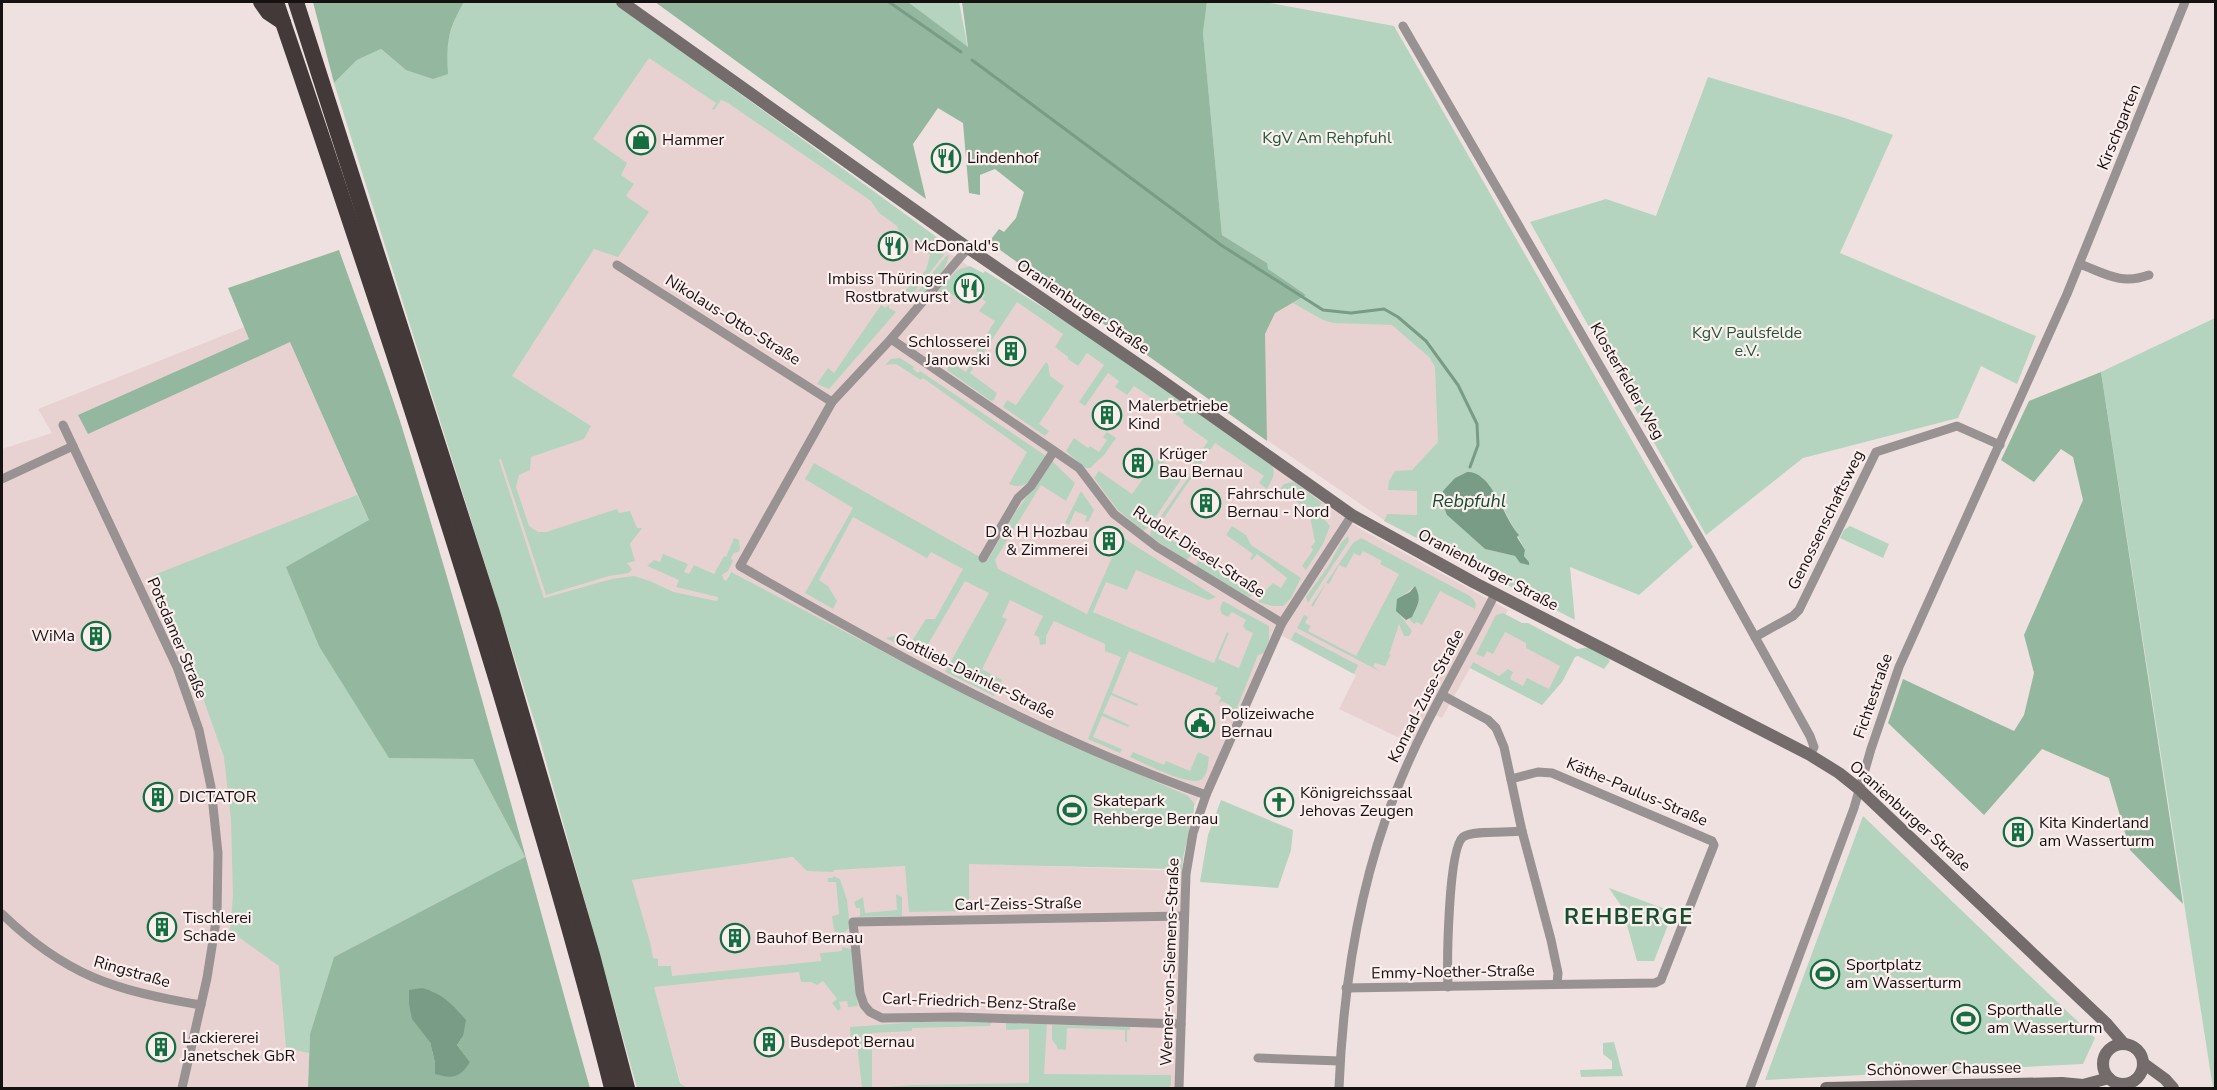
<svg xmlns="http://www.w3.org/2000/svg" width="2217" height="1090" font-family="'Nunito Sans',sans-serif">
<rect width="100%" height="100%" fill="#eee1e0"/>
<g fill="#e8d2d1">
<polygon points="641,39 1149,391 1271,464 1362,530 1508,610 1503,620 1575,657 1562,682 1542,705 1470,668 1442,718 1428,711 1412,744 1339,709 1356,675 1273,631 1212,772 1194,807 1194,803 991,708 730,572 717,601 674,592 650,581 611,579 544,598 505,482 475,383 569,139"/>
<polygon points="1244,261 1323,310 1377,309 1454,379 1424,541 1384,520 1239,421"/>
<polygon points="295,307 525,857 334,957 310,1034 308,1088 2,1088 2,449 52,433 38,409"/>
<polygon points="794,857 1182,871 1176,1088 682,1088 650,976 631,880"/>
</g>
<g fill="#b5d4bf" fill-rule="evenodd">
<path d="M464,2H614L942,241L939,247L944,255L905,303L899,296L901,292H904L926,270L930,255L923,247L899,231L897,226L879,213L871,201L728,103L721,100L714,110L712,109L716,103L649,58L593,139L627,163L621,175L634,184L626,196L649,212L618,257L594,249L512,376L591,426L584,439L531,457L530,470L519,475L516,487L529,526L538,532H546L617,509L619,513L630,511L637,528H642L630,544L635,561L627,563L632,569L629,573L609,576L546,595L501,459L499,460L544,598L611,579L634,576L650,581L674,592L717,601L718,597L676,587L679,580L647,566L654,560L660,562L663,554L688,564L684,572L689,574L694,565L714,574L724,556L726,557L734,538L739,540L740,550L738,552L734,553L731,558L733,561L728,571L722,575L724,580L726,581L731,572L991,708L1188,796L1194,803C1195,826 1182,848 1182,871L1178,873H1172V869L969,864V911L909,912L905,866L834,870L833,872L807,871L793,857L632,880L650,942L653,958L658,959V966H671L672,976L821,961L820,953L842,951V947L852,949L858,1006L848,1007L847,1001L839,1002L841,1008L838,1011L832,1003L837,999L823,981L817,985L811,982H801L799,972L654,987L680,1083L687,1088H637L538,733L334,83L357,60L381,49L406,70L446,45L456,16Z"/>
<polygon points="908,2 959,2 968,48"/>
<path d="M1207,2H1265L1394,26L1693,547L1639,595L1570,567L1575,620L1384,521L1387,514L1417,515V491L1388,490L1389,481L1395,471L1412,470L1438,442L1435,367L1430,358L1392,325L1333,323L1323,320L1293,303L1306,295L1267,269V263L1222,235L1203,33ZM1467,472L1482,477L1499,500L1525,550L1524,556L1529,562L1520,563L1515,556L1485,549L1447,515L1455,478Z"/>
<polygon points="1708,77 1842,117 1893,135 1840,253 2036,336 2017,384 1981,366 1958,418 1803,458 1706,535 1530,222 1606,199 1656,216"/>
<path d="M949,255C948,269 921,303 908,304L946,256Z"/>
<path d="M970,266L983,273L985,271L1079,330L1271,464C1277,473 1272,480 1267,489L1259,483L1264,476L1215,443L1166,515L1164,518L1162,517L1153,528L1167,539L1169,538L1187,550L1186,552L1191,556L1186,561L1150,536L1151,530L1195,468L1192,465L1208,441L1183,423L1184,420L1134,386L1127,395L1115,387L1119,381L1108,373L1085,406L1079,402L1104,365L1087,353L1078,366L1068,359V357L1055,347L1063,334L1017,302L970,373L997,393L994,400L991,401L947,370L950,362L966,372L978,352L976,351L995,321L979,311L986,302L982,299L985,295L981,292L983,288L981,287L979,290L967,282L954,296L947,291L938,299L935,294L957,270Z"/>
<polygon points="881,305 885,308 889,305 889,308 896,312 829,389 817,384 828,368 834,373"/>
<polygon points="2215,318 2216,1088 2213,1088 2101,372"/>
<path d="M900,358L914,367L913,369L918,373L920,371L1046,456C1037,471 1029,493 1009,484L1027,452L923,378L921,380L896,364L885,365L891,359Z"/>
<polygon points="1046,362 1048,364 1050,376 1064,386 1039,424 1049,431 1045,436 1003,407 1007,400 1016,405"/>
<polygon points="1107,432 1116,438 1104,455 1090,468 1085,468 1066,451 1074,438 1088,448 1090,446 1099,452 1107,440 1103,437"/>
<polygon points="1158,458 1182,474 1182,478 1149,527 1143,531 1117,509 1094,478 1099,471 1132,494"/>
<polygon points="1052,461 1075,483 1066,501 1041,485 995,560 998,569 1087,614 1114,553 1110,551 1116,537 1106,533 1109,527 1131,543 1216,597 1208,600 1136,570 1127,590 1106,582 1093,612 1214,663 1227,632 1229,633 1218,659 1239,668 1253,633 1246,630 1243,626 1246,620 1232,612 1228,617 1222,614 1220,608 1223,601 1269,626 1269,640 1264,653 1258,655 1235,713 1228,711 1230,705 1221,701 1218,705 1221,697 1215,694 1218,688 1129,651 1112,693 1138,704 1137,706 1111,695 1103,713 1129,725 1128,727 1102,716 1093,737 1122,749 1120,753 1088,739 1121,657 1105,651 1105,644 1054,621 1046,636 1046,644 1040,645 1039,637 1034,635 1043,616 1010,600 1002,617 1007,619 982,669 1002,680 994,696 945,672 989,593 965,581 927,646 943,656 937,665 886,638 894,636 910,644 926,619 935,619 963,569 931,552 927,558 853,517 819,580 828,586 837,601 833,609 805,593 853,508 805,479 814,463 987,561 1015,513"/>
<polygon points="1292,482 1296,483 1322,503 1317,510 1323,515 1322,517 1330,526 1323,544 1306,570 1302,566 1313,550 1311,547 1315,542 1309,511 1280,489 1284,484"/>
<polygon points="1081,491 1094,510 1088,522 1085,521 1087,516 1075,511 1069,525 1065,523"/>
<polygon points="357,495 369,520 389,758 473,759 525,857 334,957 310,1034 309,1053 286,1048 279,966 230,931 233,896 231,820 224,757 198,684 154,575"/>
<polygon points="1232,526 1246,535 1251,545 1301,578 1291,598 1283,606 1272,606 1258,602 1263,593 1273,583 1281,588 1287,578 1257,554 1252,560 1250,559 1253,554 1226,535"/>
<polygon points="1850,526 1889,544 1883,558 1840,538 1844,530"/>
<polygon points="1348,536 1349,541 1308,603 1306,597 1329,565 1341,543"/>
<path d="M1361,538L1468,595C1474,599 1477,602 1475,609L1440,591L1422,625L1417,622L1414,624L1409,619C1419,610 1421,598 1415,586L1405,594L1400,615L1412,631L1409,636H1404L1399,624L1389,655L1391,654L1385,666L1375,663L1373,666L1381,672L1297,628L1304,615L1308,617L1305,623L1311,626L1308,631L1356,656L1399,574L1380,564L1382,561L1363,551L1360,556L1354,553L1346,568L1339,565L1329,584L1326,583L1313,607L1311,605L1353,543Z"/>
<polygon points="1200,558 1243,588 1255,589 1250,598 1195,566"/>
<polygon points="1503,613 1522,623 1528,623 1577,649 1590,647 1605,655 1610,661 1604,669 1578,656 1575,657 1562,682 1542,705 1470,668 1473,662 1499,676 1508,669 1513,672 1510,679 1523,686 1527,678 1549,689 1560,666 1526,648 1526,643 1505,632 1493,654 1487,651 1484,657 1476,654 1496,615"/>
<polygon points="1295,632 1358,665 1354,674 1291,640"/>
<path d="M1133,752L1164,765L1166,761L1190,771L1198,752L1209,757C1208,764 1208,774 1202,779C1192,788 1143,763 1130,757Z"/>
<polygon points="1221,800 1293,830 1291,850 1278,888 1200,882 1208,835"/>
<polygon points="1863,816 2095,1038 2083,1064 1765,1080"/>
<path d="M833,876L840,879L847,900L850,927C847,932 839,935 834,931L832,916L839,914L836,882H828V878H833Z"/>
<polygon points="1609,888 1673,912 1654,961 1637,961 1622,907"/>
<polygon points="896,894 902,897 902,916 857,917 860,916 860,908 856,908 854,902 863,897 865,913 897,910"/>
<polygon points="918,1022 992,1022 990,1026 912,1028 912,1031 872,1033 872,1088 862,1088 857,1044 851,1044 850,1027"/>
<polygon points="1006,1023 1047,1024 1044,1074 1171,1075 1171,1085 1168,1088 873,1088 913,1085 1029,1083 1029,1029 1006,1030"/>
<polygon points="1052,1025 1130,1026 1130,1030 1127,1030 1127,1042 1125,1042 1125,1030 1067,1028 1066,1050 1057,1049 1057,1046 1052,1040"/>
<polygon points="1614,1042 1623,1076 1581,1077 1580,1070 1612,1069 1612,1061 1603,1054 1603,1043"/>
</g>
<g fill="#93b89f" fill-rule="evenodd">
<path d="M313,2H464C448,30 446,42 448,74L433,79L406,70L381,49L357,60L334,83Z"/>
<polygon points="655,2 908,2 968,47 962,2 1207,2 1203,33 1222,235 1267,263 1268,269 1306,295 1275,313 1265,334 1267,441 989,242 999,229 1004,232 1016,218 1024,192 995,169 980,175 980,195 969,193 963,123 938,108 913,144 926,199"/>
<path d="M339,250C359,307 381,363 400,421C469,642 527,866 590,1088H308L310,1034L334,957L525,857L473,759L389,758L319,646L286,567L369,520L290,342L88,434L78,415L249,339L228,288ZM463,1036L457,1045L470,1062L435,1074V1063L430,1042Z"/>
<polygon points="2101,372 2183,904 2130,850 2109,778 2042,749 1984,815 1888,723 1903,679 2014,731 2024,715 2034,673 2024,635 2083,500 2073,457 2061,449 2034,482 2001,460 2029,401"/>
</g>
<g fill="#789c85">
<path d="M1467,472C1492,470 1504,520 1519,535L1517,537L1525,550L1524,556L1529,562V565L1520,563L1515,556L1485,549L1447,515L1444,507L1443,491L1455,478Z"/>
<path d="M1415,586C1422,599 1418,605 1412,617L1406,620L1396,611L1397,599L1410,592Z"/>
<path d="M422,988C443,994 452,1004 466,1020L463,1036L457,1045L470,1062C460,1078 453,1079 435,1074V1063L430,1042L412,1019L409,1004V990Z"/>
</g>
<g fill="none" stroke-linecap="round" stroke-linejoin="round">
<g stroke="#789c85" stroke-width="3">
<polyline points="889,2 961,52"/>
<polyline points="972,60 1221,245 1323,310 1351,313 1384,309 1398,317 1426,341 1458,385 1477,424 1478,445 1470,467"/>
</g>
<g stroke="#989292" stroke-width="9">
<polyline points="1403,26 1710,556 1810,736 1814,747 1810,755"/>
<path d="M968,248L891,339L832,402L740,566C890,652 1042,737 1206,795"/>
<path d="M2080,264C2106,274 2121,285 2149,275"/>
<polyline points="617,265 832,402"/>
<polyline points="891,339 1079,468 1114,514 1157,547 1282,623"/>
<polyline points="63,425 177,667 199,730 211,787 218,853 217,915 207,978 182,1088"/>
<polyline points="2,479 73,446"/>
<polyline points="983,558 1018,498 1031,486 1054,451"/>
<polyline points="1755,637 1793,616 1799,610 1876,452 1957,426 2000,445"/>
<polyline points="1442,695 1488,720 1496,728 1504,747 1522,831 1551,940 1558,973 1557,984"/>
<path d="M2,914C65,975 115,991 201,1005"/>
<path d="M1448,987C1447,964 1448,849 1463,837C1472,830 1509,833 1522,831"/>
<polyline points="1346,988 1655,983 1661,980 1714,845 1712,841 1552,773 1538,772 1511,779"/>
<polyline points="1181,1024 957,1017 882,1018 870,1012 864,1005 860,993 853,922 1184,916"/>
<polyline points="1258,1058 1340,1061"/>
<polyline points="1179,1088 1186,874 1193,833 1206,795 1282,623 1352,515"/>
<path d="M1339,1088C1343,988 1358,888 1395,794C1422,724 1462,660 1495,594"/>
<polyline points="1750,1088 1854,808 1871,749 1899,667 2067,294 2185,2"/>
</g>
<g stroke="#736c6b" stroke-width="12">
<polyline points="622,2 968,248 1151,373 1352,515 1475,583 1810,755 1839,773 1859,789 2106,1023 2124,1044"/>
<circle cx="2123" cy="1064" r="20"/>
<polyline points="2143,1063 2165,1079 2173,1088"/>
<polyline points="1826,1088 2062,1083 2083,1085 2109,1078"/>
</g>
<g stroke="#443939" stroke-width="16">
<polyline points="261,2 268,12 283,22"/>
<path d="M276,2C353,227 428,453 497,681C537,816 578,952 612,1088"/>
<polyline points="296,2 492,613 592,955 627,1088"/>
</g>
</g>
<defs>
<g id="shop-ring" transform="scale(1.5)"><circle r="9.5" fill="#fbeeed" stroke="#136e42" stroke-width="1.5"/><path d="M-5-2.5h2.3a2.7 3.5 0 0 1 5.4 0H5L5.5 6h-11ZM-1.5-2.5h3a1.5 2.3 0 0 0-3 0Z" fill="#136e42"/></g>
<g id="restaurant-ring" transform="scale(1.5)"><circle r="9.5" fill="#fbeeed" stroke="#136e42" stroke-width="1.5"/><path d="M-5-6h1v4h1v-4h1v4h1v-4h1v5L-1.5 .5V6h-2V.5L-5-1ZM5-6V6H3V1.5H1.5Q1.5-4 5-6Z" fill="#136e42"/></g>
<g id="building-ring" transform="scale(1.5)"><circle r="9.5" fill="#fbeeed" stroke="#136e42" stroke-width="1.5"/><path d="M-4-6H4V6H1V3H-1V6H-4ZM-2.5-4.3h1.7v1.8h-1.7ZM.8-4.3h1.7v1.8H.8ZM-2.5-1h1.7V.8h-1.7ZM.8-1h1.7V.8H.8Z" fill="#136e42"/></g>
<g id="civic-ring" transform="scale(1.5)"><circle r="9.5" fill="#fbeeed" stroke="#136e42" stroke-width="1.5"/><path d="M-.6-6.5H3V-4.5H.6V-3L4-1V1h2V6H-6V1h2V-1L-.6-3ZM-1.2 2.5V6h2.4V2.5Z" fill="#136e42"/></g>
<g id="church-ring" transform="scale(1.5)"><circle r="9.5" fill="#fbeeed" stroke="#136e42" stroke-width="1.5"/><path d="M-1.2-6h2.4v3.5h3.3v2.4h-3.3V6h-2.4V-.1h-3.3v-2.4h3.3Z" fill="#136e42"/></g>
<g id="stadium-ring" transform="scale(1.5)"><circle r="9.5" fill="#fbeeed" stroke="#136e42" stroke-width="1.5"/><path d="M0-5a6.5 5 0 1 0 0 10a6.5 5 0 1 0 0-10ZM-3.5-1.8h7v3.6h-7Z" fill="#136e42"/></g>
</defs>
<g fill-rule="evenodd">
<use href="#shop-ring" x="641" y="140"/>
<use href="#restaurant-ring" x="946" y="158"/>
<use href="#restaurant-ring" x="893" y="246"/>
<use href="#restaurant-ring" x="969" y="288"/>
<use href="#building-ring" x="1011" y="351"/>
<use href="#building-ring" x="1107" y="415"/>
<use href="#building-ring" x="1138" y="463"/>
<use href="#building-ring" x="1206" y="503"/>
<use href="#building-ring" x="1109" y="541"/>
<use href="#building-ring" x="96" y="636"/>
<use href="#civic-ring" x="1200" y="723"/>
<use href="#building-ring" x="158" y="797"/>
<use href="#church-ring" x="1279" y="802"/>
<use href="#stadium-ring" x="1072" y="810"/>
<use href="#building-ring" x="2018" y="832"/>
<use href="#building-ring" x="162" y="927"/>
<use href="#building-ring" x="735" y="938"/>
<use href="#stadium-ring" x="1825" y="974"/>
<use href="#stadium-ring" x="1966" y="1019"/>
<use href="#building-ring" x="769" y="1042"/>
<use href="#building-ring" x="161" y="1047"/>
</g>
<g text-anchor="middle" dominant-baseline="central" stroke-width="4.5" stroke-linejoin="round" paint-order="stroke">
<g font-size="16" fill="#171212" stroke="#fbeeed">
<text transform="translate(2119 127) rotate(-68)">Kirschgarten</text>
<text transform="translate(1083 307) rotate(34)">Oranienburger Straße</text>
<text transform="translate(733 320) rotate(32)">Nikolaus-Otto-Straße</text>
<text transform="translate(1627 381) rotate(60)">Klosterfelder Weg</text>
<text transform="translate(1826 520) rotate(-64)">Genossenschaftsweg</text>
<text transform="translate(1199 552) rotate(33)">Rudolf-Diesel-Straße</text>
<text transform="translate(1488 570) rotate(28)">Oranienburger Straße</text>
<text transform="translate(177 638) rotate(67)">Potsdamer Straße</text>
<text transform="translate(975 676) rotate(26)">Gottlieb-Daimler-Straße</text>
<text transform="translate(1426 696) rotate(-63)">Konrad-Zuse-Straße</text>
<text transform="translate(1873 696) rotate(-71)">Fichtestraße</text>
<text transform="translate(1637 792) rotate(23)">Käthe-Paulus-Straße</text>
<text transform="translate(1910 816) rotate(42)">Oranienburger Straße</text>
<text transform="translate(1018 904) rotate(-1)">Carl-Zeiss-Straße</text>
<text transform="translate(1170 962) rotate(-88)">Werner-von-Siemens-Straße</text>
<text transform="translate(132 972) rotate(16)">Ringstraße</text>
<text transform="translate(1453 972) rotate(-1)">Emmy-Noether-Straße</text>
<text transform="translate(979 1002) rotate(2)">Carl-Friedrich-Benz-Straße</text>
<text transform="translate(1944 1069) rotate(-1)">Schönower Chaussee</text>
</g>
<g font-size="16" fill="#1c5838" stroke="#fbeeed">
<text x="1327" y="138">KgV Am Rehpfuhl</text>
<text x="1747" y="333">KgV Paulsfelde<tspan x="1747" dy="18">e.V.</tspan></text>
</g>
<g font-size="16" fill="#171212" stroke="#fbeeed" text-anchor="start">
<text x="662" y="140">Hammer</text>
<text x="967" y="158">Lindenhof</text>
<text x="914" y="246">McDonald's</text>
<text x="948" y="279" text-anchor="end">Imbiss Thüringer<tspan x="948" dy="18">Rostbratwurst</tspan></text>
<text x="990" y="342" text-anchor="end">Schlosserei<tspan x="990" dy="18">Janowski</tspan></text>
<text x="1128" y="406">Malerbetriebe<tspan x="1128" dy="18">Kind</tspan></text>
<text x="1159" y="454">Krüger<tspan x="1159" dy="18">Bau Bernau</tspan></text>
<text x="1227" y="494">Fahrschule<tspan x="1227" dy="18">Bernau - Nord</tspan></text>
<text x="1088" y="532" text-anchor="end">D &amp; H Hozbau<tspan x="1088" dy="18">&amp; Zimmerei</tspan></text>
<text x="75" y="636" text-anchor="end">WiMa</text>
<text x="1221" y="714">Polizeiwache<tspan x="1221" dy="18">Bernau</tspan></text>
<text x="1300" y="793">Königreichssaal<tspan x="1300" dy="18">Jehovas Zeugen</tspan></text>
<text x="179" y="797">DICTATOR</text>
<text x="1093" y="801">Skatepark<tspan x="1093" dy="18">Rehberge Bernau</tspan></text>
<text x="2039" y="823">Kita Kinderland<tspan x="2039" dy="18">am Wasserturm</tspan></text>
<text x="183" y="918">Tischlerei<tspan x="183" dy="18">Schade</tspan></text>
<text x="756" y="938">Bauhof Bernau</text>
<text x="1846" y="965">Sportplatz<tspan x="1846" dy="18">am Wasserturm</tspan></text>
<text x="1987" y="1010">Sporthalle<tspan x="1987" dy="18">am Wasserturm</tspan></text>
<text x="182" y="1038">Lackiererei<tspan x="182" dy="18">Janetschek GbR</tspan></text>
<text x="790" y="1042">Busdepot Bernau</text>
</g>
<g font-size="18" font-style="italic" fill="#104e2f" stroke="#fbeeed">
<text x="1469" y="501">Rebpfuhl</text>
</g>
<g font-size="22" font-weight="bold" letter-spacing="1.5" fill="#165031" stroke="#fbeeed">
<text x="1629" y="917">REHBERGE</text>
</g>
</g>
<rect width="2217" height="1090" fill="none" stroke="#171212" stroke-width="6"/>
</svg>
